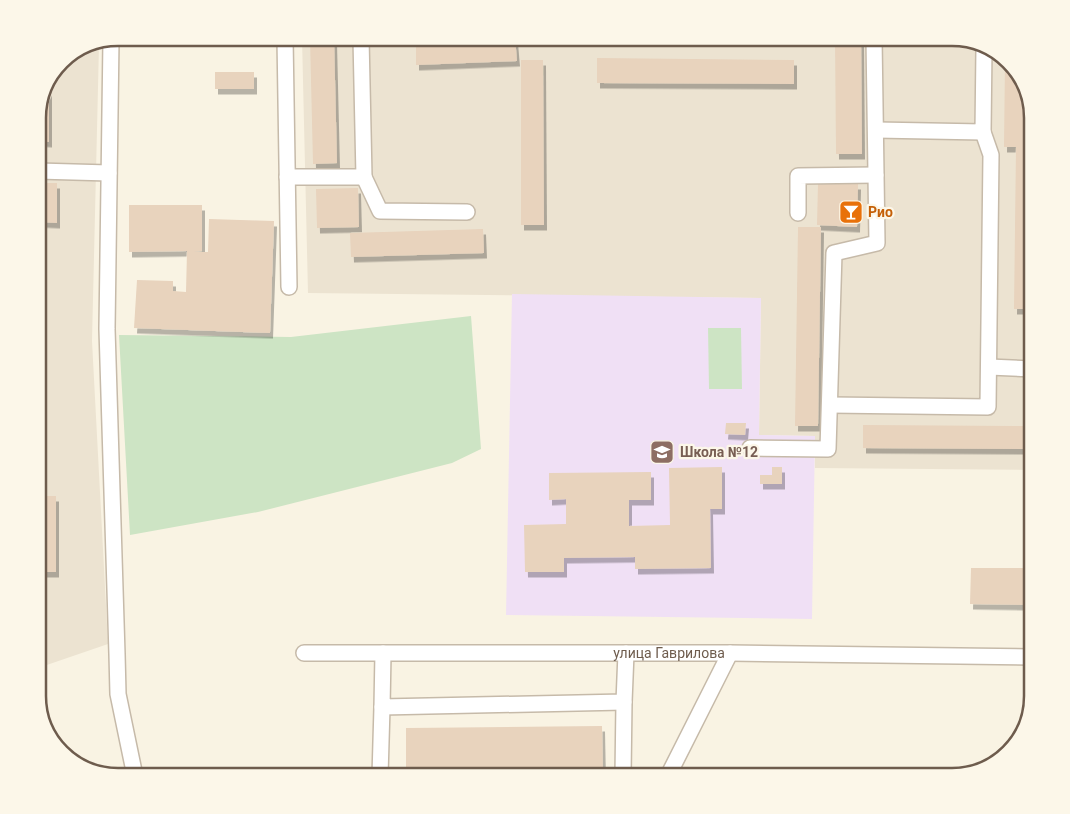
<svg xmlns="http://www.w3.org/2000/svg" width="1070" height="814" font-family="Roboto,sans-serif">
<defs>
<filter id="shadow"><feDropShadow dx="3" dy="5.5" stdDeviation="0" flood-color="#0004"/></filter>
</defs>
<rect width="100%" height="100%" fill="#f9f3e3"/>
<g fill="#ece3d1">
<polygon points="302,38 952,38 1001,54 1024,83 1032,118 1032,470 815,468 815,436 759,435 761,298 308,293"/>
<polygon points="99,45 92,341 108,644 38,668 38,113 65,58"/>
</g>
<polygon fill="#f0e0f5" points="512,294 761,298 759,435 815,436 812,619 506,615"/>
<g fill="#cde4c4">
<polygon points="471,316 481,449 452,463 258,512 130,535 119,335 291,337"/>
<polygon points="708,328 741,328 742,389 709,389"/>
</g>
<g fill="#e8d3bd" filter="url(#shadow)">
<polygon points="310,38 334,38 337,163 313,164"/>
<polygon points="515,38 517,61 416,65 416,41"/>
<polygon points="835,38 861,38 862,154 836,154"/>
<polygon points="597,58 794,60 794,84 597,83"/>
<polygon points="521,60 543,60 544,225 521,225"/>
<polygon points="1005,60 1024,83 1027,95 1027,143 1032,143 1032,309 1014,309 1016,147 1004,147"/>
<rect x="215" y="72" width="39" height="17"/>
<polygon points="49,90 49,142 38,141 38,113"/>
<polygon points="38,183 57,183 57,223 38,222"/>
<polygon points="818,183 858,184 857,227 817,225"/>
<polygon points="358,188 359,227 317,228 316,189"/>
<polygon points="129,205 202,205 202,251 194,252 208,252 209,219 274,221 270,333 134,328 137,280 173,281 173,291 186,292 187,251 129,252"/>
<polygon points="798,227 821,227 818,426 795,426"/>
<polygon points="483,229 484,253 351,257 350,233"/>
<rect x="1029" y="387" width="3" height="39"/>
<polygon points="726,423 746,423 745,435 725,434"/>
<polygon points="863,425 1029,426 1029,449 863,448"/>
<polygon points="722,467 722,509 710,509 711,568 635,569 635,557 564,558 564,572 525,572 524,525 566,524 566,499 549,500 549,473 651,472 651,500 629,500 629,526 670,525 669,468"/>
<polygon points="772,467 782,467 782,484 760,484 760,475 772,475"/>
<polygon points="1031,494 1032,605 970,604 971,568 1030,568"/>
<rect x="38" y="496" width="18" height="76"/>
<polygon points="602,726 603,776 406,776 406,728"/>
</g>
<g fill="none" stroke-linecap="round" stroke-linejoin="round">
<g stroke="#c6baa9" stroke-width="18">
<g id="minor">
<polyline points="285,38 289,287"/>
<polyline points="111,40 107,329 117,654 118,694 135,776"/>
<polyline points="876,130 983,132 984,48"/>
<polyline points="38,171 109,173"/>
<polyline points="287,177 364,177 361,38"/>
<polyline points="364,177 380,211 467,212"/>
<polyline points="798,213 798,176 876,175"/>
<polyline points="989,367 1032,369"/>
<polyline points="830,405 988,407 991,155 983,132"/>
<polyline points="750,448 828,449 834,253 877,243 874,38"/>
<path id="s1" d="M304,653H730L1032,657"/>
<polyline points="383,653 382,707 624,702 626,653"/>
<polyline points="380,776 382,707"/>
<polyline points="623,776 624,702"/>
<polyline points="668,776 730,653"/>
</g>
</g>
<use href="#minor" stroke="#fff" stroke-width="15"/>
</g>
<defs>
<g id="bar-square" transform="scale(1.25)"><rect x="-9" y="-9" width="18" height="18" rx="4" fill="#e8710a" stroke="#fcf7e9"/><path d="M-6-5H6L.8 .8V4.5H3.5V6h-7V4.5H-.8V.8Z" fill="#fff"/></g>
<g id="school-square" transform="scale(1.25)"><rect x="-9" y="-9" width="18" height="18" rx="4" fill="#8d6e63" stroke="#fcf7e9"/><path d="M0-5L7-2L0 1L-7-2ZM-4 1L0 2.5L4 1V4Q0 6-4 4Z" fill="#fff"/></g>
</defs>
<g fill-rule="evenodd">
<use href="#bar-square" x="851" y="212"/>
<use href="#school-square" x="662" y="452"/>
</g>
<g text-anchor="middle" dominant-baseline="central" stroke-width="4.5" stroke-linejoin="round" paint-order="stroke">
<g font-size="14" font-weight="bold" fill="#c56008" stroke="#fcf7e9" text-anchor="start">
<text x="868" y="212">Рио</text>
</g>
<g font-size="14" font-weight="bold" fill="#785e54" stroke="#fcf7e9" text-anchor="start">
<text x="680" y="452">Школа №12</text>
</g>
<g font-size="14" fill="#6e5c4d" stroke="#fcf7e9">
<text stroke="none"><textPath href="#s1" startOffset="365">улица Гаврилова</textPath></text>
</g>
</g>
<path d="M0 0H1070V814H0ZM118 46H952A72 72 0 0 1 1024 118V696A72 72 0 0 1 952 768H118A72 72 0 0 1 46 696V118A72 72 0 0 1 118 46Z" fill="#fcf7e9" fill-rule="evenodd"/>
<path fill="none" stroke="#6e5c4d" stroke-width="2.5" d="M118 46H952A72 72 0 0 1 1024 118V696A72 72 0 0 1 952 768H118A72 72 0 0 1 46 696V118A72 72 0 0 1 118 46Z"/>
</svg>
